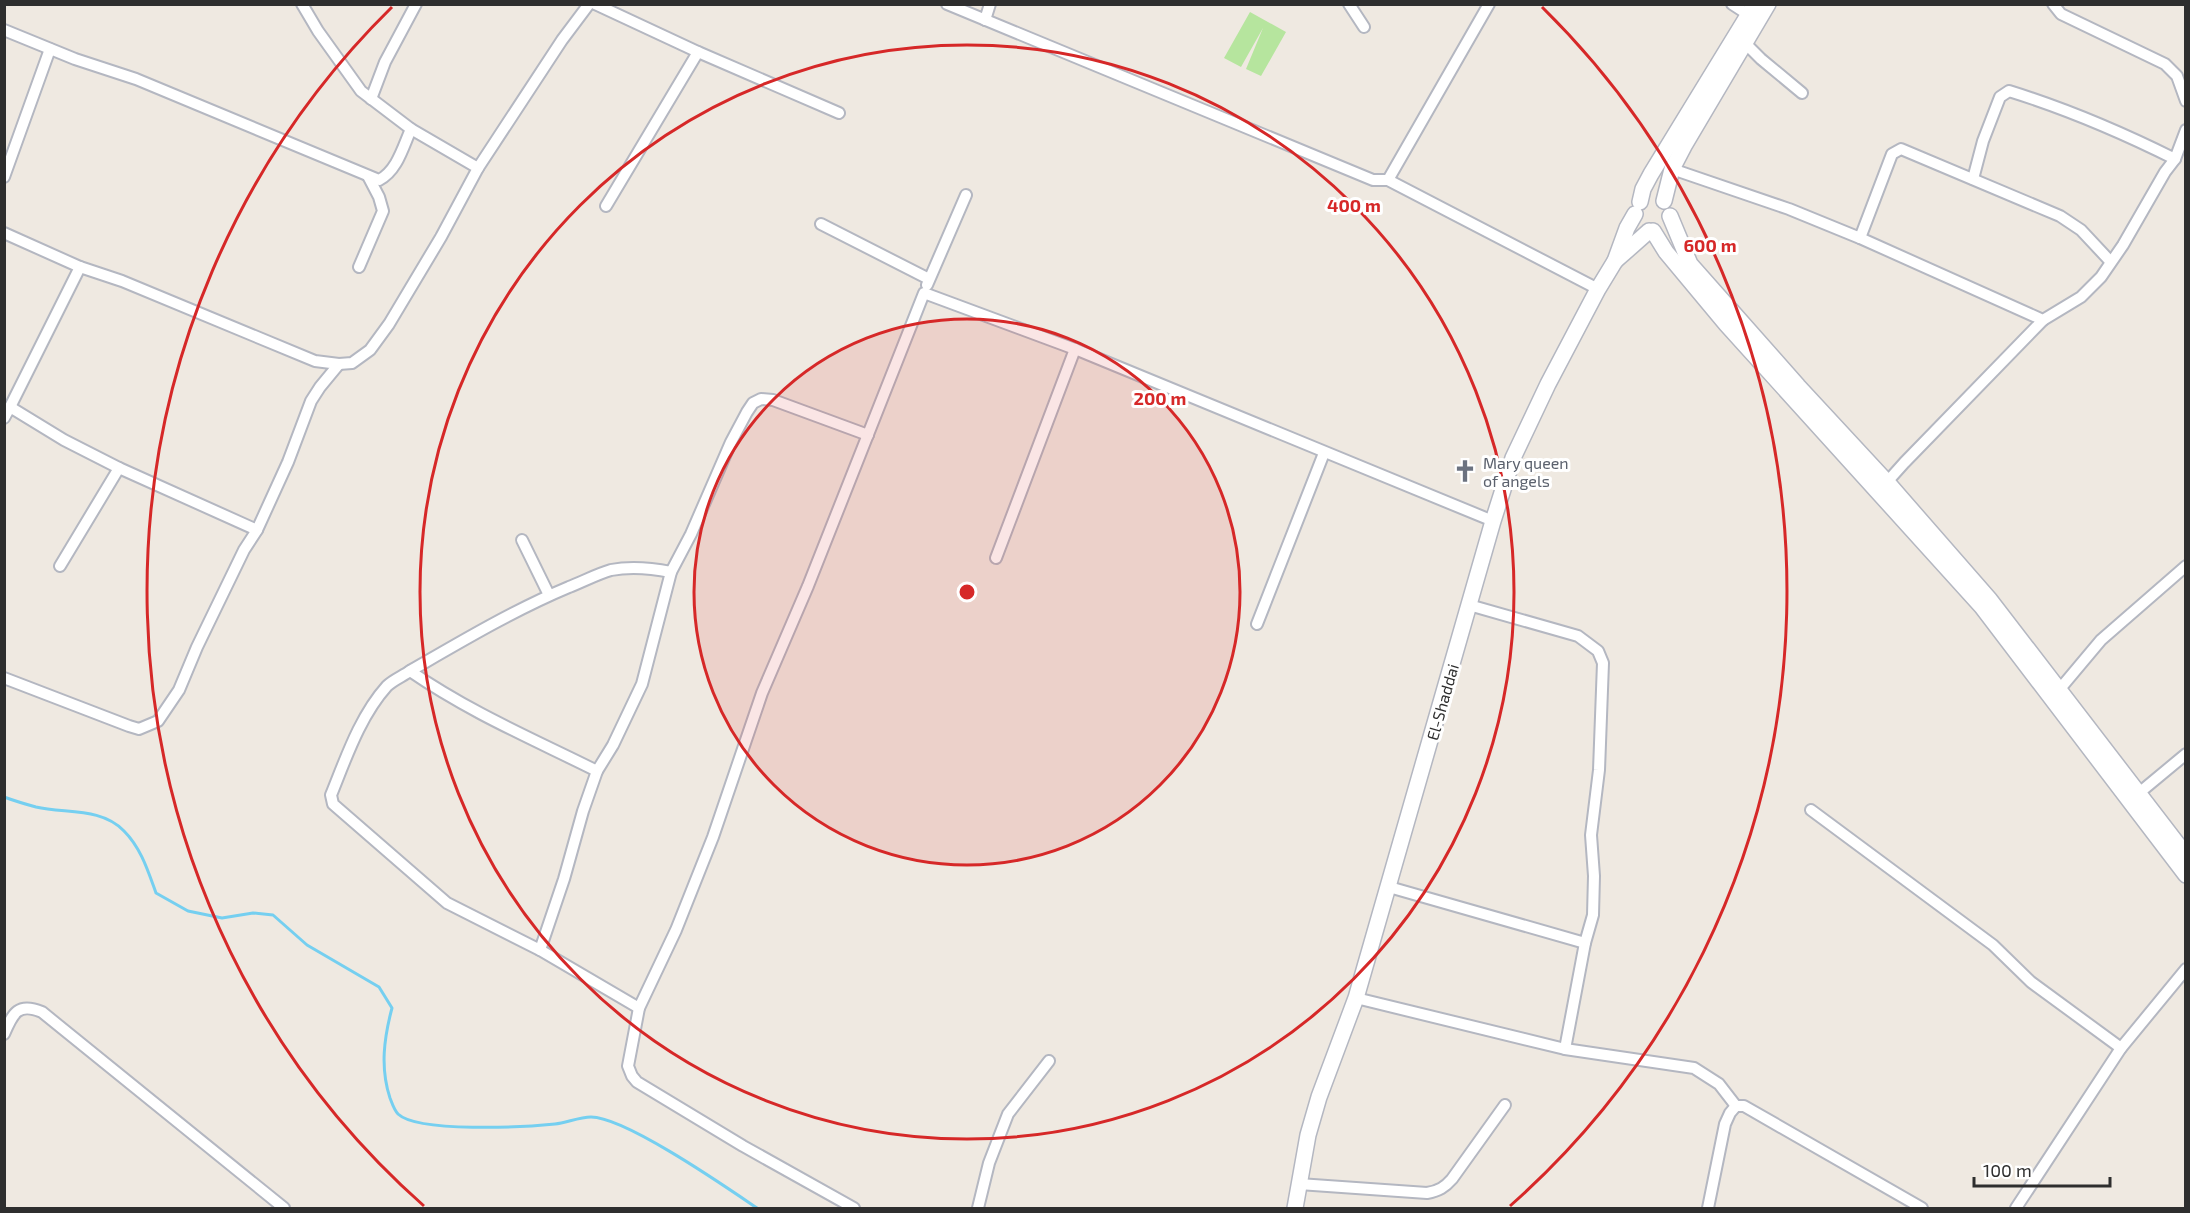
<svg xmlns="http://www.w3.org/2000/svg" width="2190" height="1213" font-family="'Exo 2',sans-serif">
<rect width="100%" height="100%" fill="#efe9e1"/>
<polygon fill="#b6e59e" points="1250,12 1286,32 1261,76 1246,69 1263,28 1241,67 1224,58"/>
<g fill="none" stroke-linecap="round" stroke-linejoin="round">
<path stroke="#75cff0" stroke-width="3" d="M4,797C15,801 25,804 36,807C65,814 101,807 124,831C141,848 148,871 156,893L188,911L222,918L253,913L273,915L307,945L379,987L392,1008C384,1038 380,1068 390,1098C392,1103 394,1110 398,1114C418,1133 525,1127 555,1124C566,1123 579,1117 591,1117C625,1117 726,1187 757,1208"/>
<g stroke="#b4b7c1" stroke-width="14">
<g id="street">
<polyline points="302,4 318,31 361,91 411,129"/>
<polyline points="595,4 698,52 606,206"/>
<polyline points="947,4 1373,180 1388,180 1598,289"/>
<polyline points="1349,4 1364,27"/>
<polyline points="1732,4 1752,17"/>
<polyline points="2053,4 2061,14 2165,64 2177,76 2186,101"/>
<polyline points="985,20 990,4"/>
<path d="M4,30L75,59L136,79L379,180C397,171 403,147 411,129L478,168L441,237L389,324L370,350L352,363L339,364"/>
<polyline points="1745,43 1761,59 1802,93"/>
<polyline points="698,52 839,113"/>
<polyline points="371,99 385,62 416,4"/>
<polyline points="478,168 562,40 589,4"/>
<polyline points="1672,169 1789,209 1860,238 2043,320 2081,297 2101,277 2123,245 2165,172 2175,159 2186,130"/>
<polyline points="4,177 50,49"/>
<path d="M1973,179L1983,141L2000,97L2009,91C2067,109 2121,132 2175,159"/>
<polyline points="1388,180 1489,4"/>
<polyline points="821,224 929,279"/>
<polyline points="4,233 80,267 122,281 315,361 339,364 320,387 311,401 288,462 257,530 244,550 197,647 179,690 158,721 139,729 129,726 4,678"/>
<polyline points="1860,238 1892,154 1901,149 2060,216 2081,230 2110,261"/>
<polyline points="359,267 383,211 379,197 368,176"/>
<polyline points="927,285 966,195"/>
<polyline points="10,407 80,267"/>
<polyline points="4,418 10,407 64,440 119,468"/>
<polyline points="1887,482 1904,463 2043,320"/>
<polyline points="522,540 549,595"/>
<polyline points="996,558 1075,349"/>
<polyline points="60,566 119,468 257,530"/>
<polyline points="1257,624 1324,453"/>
<path d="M410,671C462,641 514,610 569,587C582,582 597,574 611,570C631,566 651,568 671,572"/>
<polyline points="2059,690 2101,640 2186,566"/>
<polyline points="2139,793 2186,754"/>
<polyline points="1811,810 1993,945 2031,982 2121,1048"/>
<polyline points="1389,887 1585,943"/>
<path d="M540,950L447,903L333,804L331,795C346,758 360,716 387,686C393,680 403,676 410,671C471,713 533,739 597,771"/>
<polyline points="1356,998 1565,1049 1585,943 1593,915 1594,876 1591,835 1599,770 1603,663 1598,651 1578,636 1469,605"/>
<polyline points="639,1008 540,950 564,879 583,811 597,771 613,745 642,684 671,572 691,534 731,442 747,412 753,403 761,399 773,400 868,435"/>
<path d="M4,1034C13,1013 18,1002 42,1012L284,1208"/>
<polyline points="1565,1049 1694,1068 1719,1084 1736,1106"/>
<path d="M1299,1184L1427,1193C1439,1191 1445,1187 1452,1179L1505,1105"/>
<polyline points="854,1208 743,1146 637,1082 632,1076 628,1066 639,1008 676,930 713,837 762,693 808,586 924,293 1075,349 1493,521"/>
<polyline points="978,1208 989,1163 1008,1114 1049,1061"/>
<polyline points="1708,1208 1725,1124 1730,1113 1736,1106 1744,1106 1922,1208"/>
<polyline points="2016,1208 2121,1048 2186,969"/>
</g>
</g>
<g stroke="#b4b7c1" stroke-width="18">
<g id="secondary">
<polyline points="1664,201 1672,169 1684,146 1768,4"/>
<polyline points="1640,202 1643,189 1651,174 1755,4"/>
<polyline points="1670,216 1690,264 1798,386 1887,482 1990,600 2186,855"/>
<polyline points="1653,231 1666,252 1726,324 1982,607 2186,875"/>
<polyline points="1615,261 1649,231"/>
<polyline points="1295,1208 1308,1135 1319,1097 1356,998 1493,521 1513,458 1548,384 1598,289 1615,261 1627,228 1635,214"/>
</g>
</g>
<use href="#street" stroke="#fff" stroke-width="10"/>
<use href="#secondary" stroke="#fff" stroke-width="15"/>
</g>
<circle cx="967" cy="592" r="273" fill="#d62828" fill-opacity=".12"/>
<g fill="none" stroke="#d62828" stroke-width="3">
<circle cx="967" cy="592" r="273"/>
<circle cx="967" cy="592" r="547"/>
<path d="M424 1206A820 820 0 0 1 392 7M1542 7A820 820 0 0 1 1510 1206"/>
</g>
<defs>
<g id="church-bare" transform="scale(1.8)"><path d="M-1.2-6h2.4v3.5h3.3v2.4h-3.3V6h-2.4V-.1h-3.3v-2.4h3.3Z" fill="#6b7280" stroke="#fff" stroke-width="2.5" paint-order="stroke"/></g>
</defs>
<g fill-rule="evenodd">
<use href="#church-bare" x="1465" y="471"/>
</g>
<g text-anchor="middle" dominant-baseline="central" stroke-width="6" stroke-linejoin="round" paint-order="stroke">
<g font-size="16" fill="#5b616d" stroke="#fff" text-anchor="start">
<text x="1483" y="462">Mary queen<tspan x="1483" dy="18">of angels</tspan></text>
</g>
<g font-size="16" fill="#2e2e2e" stroke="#fff">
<text transform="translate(1442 702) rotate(-74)">El-Shaddai</text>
</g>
</g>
<circle cx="967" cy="592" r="9" fill="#d62828" stroke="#fff" stroke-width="3"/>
<g font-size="18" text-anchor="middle" font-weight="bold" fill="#d62828" stroke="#fff" stroke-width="6" stroke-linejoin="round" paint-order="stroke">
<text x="1354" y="212">400 m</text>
<text x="1710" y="252">600 m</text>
<text x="1160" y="405">200 m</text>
</g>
<rect width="2190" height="1213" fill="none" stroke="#2e2e2e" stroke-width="12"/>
<path d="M1974 1177v9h136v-9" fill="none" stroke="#2e2e2e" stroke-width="3"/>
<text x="1983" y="1177" font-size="18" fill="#2e2e2e" stroke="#ffffff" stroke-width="4.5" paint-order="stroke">100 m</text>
</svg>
